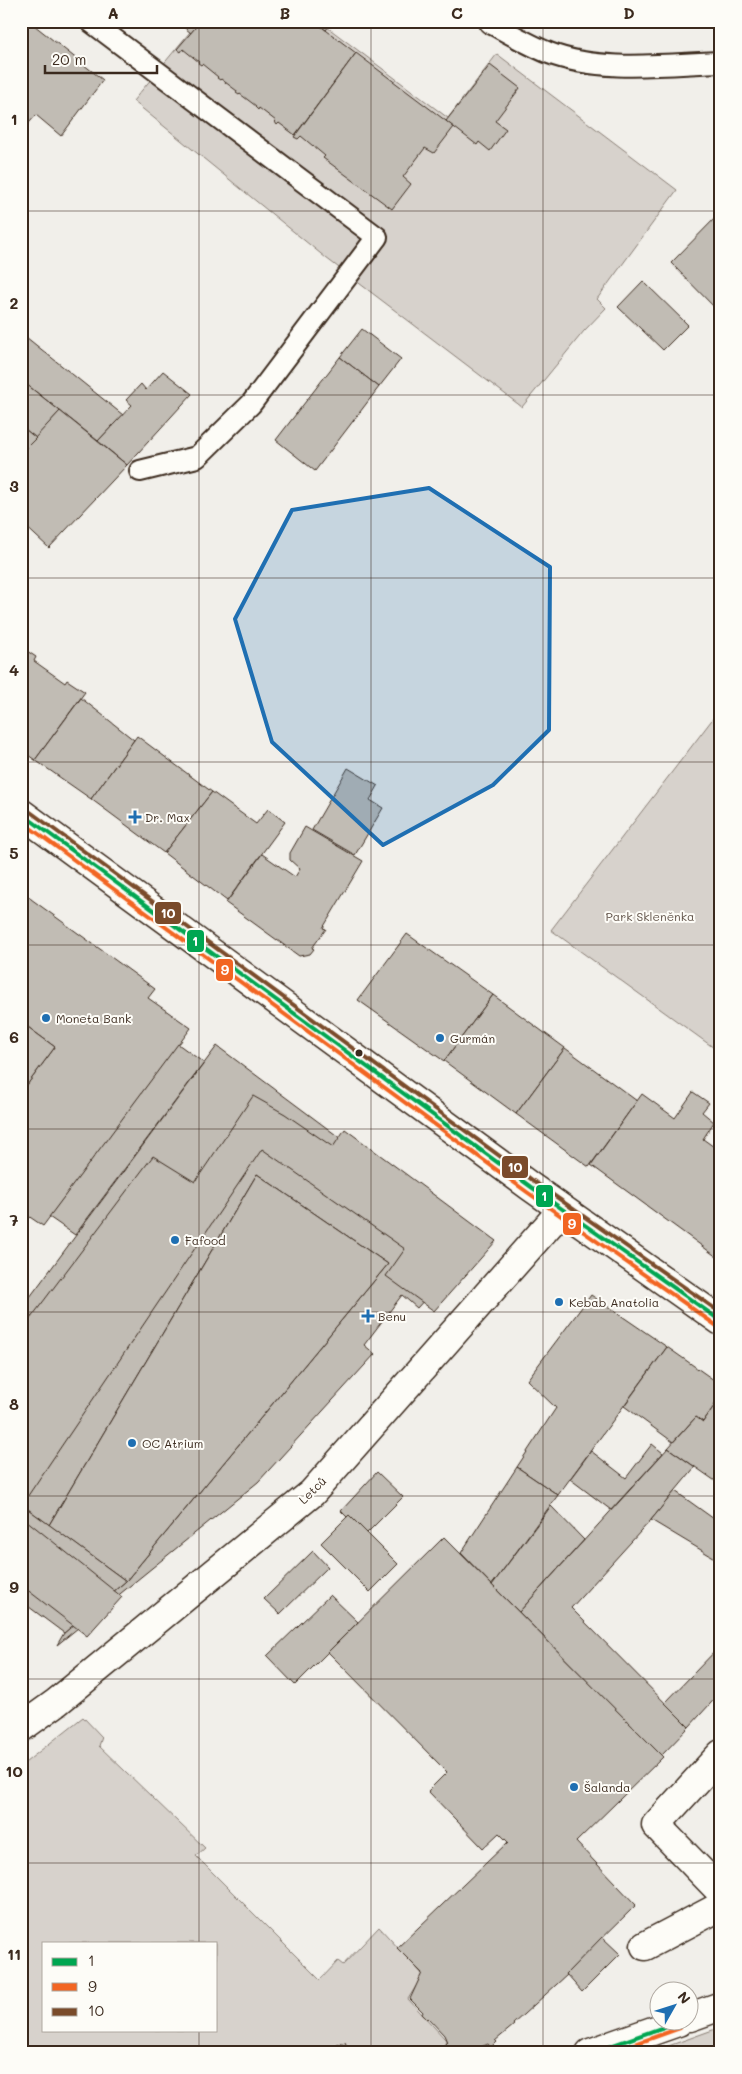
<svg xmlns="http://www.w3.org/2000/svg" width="742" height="2074" font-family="Mali,sans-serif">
<rect width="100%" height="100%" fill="#f1efea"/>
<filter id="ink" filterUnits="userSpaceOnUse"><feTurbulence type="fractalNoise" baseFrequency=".02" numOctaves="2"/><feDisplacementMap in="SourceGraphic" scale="10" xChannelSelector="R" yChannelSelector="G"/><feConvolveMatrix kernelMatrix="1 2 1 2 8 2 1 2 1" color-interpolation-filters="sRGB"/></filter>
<g filter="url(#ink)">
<g fill="#d7d2cc" stroke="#897e75" fill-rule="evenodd">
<polygon points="199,21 319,21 448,118 497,54 677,190 597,299 606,308 584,331 522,407 326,258 133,101"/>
<polygon points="721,708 721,1053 551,930"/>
<path d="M83,1717L102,1737L99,1746L205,1848L196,1856L320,1980L338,1961L343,1965L379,1927L423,1975L408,1999L446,2040L443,2053H21V1766ZM44,1943H216V2030H44Z"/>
<polygon points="721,1787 721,1817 715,1811 715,1793"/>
<polygon points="721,2027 721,2048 711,2053 649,2053"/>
</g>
<g fill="#c1bcb4" stroke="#3b2a1e">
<polygon points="21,21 29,21 103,80 61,136 36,115 23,130 21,129"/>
<polygon points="176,21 201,21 191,33"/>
<polygon points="201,21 314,21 356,53 295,135 279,123 277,125 275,122 276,121 259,108 258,110 255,107 256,106 240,94 239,95 236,93 237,91 221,79 220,80 217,78 218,77 202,64 201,65 198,63 199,62 183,49 181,52 177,49"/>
<polygon points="314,21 333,21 326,30"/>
<polygon points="356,53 454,127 434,153 425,148 403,177 411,184 392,209 323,158 325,156 301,136 298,139 294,137"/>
<polygon points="490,65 520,88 495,121 506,129 490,151 479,142 477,145 446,121"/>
<polygon points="721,212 721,314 671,263"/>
<polygon points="643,281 688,325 663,350 618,307"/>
<polygon points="362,329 401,359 379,387 340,357"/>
<polygon points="21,333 123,415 98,441 21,380"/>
<polygon points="340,357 379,387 315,471 276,440"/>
<polygon points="163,371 192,394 127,465 98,441 132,405 126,400 141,384 146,390"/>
<polygon points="21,380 60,411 36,438 21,426"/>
<polygon points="60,411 127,465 49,548 21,522 21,453"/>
<polygon points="21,426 36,438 21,453"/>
<polygon points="21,647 36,657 34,661 65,683 67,680 85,692 35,760 21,750"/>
<polygon points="81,698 134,740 91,799 35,760"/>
<polygon points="137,736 212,792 164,853 91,799"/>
<polygon points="348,768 378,786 370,800 383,808 355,855 312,830"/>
<polygon points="212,792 256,824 268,809 285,822 227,901 164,853"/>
<polygon points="305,827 363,861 323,928 326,929 312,948 314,949 310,954 299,956 226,903 262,854 295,877 300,869 290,860 290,853"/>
<polygon points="21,892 28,897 29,896 31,899 155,989 148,998 191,1028 43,1226 21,1211 21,1093 55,1047 21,1022"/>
<polygon points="407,934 493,995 444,1061 358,1000"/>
<polygon points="493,995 565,1048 516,1114 444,1061"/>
<polygon points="21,1022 55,1047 21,1093"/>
<polygon points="178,1044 204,1063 75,1235 49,1217"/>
<polygon points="217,1046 478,1241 417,1308 402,1295 364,1345 375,1354 258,1482 57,1645 64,1633 126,1581 388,1264 257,1174 49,1525 21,1504 21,1395 63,1340 21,1309"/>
<polygon points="565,1048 637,1101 589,1167 516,1114"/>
<polygon points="693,1092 709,1103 702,1112 714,1122 703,1139 721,1152 721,1260 591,1165 642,1094 675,1118"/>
<polygon points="253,1096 285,1114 333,1147 345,1129 496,1241 434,1311 386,1276 405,1249 262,1149 21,1506 21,1331 153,1156 195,1182"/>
<polygon points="257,1174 388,1264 126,1581 49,1525"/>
<polygon points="591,1295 667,1347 558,1495 517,1467 556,1408 527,1380"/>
<polygon points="667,1347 721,1385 721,1396 703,1422 696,1417 673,1442 624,1406"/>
<polygon points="721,1396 721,1485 668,1448 696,1417 703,1422"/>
<polygon points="652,1444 663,1453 611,1510 570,1479 591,1451 626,1478"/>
<polygon points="668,1448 695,1467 651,1520 571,1608 689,1727 661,1756 519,1612"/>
<polygon points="517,1467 558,1495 492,1585 461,1553"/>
<polygon points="377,1472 403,1497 367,1533 349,1515 347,1517 341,1511"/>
<polygon points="675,1491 721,1524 721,1562 651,1520"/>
<polygon points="21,1504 126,1581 64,1633 21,1601"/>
<polygon points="551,1506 584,1540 519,1612 492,1585"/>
<polygon points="349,1515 398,1564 370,1592 321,1543"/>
<polygon points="21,1516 122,1597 87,1636 21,1585"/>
<polygon points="444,1537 663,1757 576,1842 636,1905 566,1974 567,1975 513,2024 514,2025 495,2041 496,2042 491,2047 488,2044 466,2053 440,2053 442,2047 447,2042 444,2035 428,2018 427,2019 422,2014 423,2012 410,1999 422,1973 397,1948 508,1842 499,1833 483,1848 428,1791 447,1772 328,1652"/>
<polygon points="313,1551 328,1567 280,1614 264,1599"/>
<polygon points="330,1595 358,1622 295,1685 267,1656"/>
<polygon points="721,1645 721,1692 689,1727 665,1703"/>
<polygon points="602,1937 620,1954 582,1992 566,1974"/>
<polygon points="345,2042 350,2053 341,2053 337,2045"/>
</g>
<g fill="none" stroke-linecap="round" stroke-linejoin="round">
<g stroke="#3b2a1e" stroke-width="24">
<g id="service">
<polyline points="90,21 377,237 251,404 197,457 140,471"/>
<path d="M490,23C509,33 529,45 549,53C600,73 667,64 721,62"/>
</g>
</g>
<g stroke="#3b2a1e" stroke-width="31">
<polyline id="pedestrian" points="21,1728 57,1702 312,1493 562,1210"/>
</g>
<g stroke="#3b2a1e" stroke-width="31">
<g id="minor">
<polyline points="21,813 531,1187 721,1321"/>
<polyline points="721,1754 656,1825 721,1892"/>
<polyline points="645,1946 721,1906"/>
</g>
</g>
<g stroke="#3b2a1e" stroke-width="31">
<g id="primary">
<polyline points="690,2017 721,2006"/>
<polyline points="590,2053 678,2022"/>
</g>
</g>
<use href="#service" stroke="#fdfcf7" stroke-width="20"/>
<use href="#pedestrian" stroke="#fdfcf7" stroke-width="28"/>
<use href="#minor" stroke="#fdfcf7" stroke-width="28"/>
<use href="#primary" stroke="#fdfcf7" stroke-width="28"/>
<g stroke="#fdfcf7" stroke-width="8">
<g id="bus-1">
<polyline points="21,813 531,1187 721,1321"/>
<polyline points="591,2053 678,2022"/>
</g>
</g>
<g stroke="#fdfcf7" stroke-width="8">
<g id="bus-2">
<polyline points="21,821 527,1192 717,1326"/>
<polyline points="610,2053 680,2028"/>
</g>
</g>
<g stroke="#fdfcf7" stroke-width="8">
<polyline id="bus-3" points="25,808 535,1182 721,1313"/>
</g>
<use href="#bus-1" stroke="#00a651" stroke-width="4"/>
<use href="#bus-2" stroke="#f26522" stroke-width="4"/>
<use href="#bus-3" stroke="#7a4b2a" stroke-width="4"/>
</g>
</g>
<path fill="#1f6fb2" fill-opacity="0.2" stroke="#1f6fb2" stroke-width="4" stroke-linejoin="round" d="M429,488L550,567L549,730L493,785L383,845L272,742L235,619L292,510Z"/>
<path fill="none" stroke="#3b2a1e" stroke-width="1" stroke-opacity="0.55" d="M199,21V1943M371,21V2053M543,21V2053M21,211H721M21,395H721M21,578H721M21,762H721M21,945H721M21,1129H721M21,1312H721M21,1496H721M21,1679H721M21,1863H721M199,2030V2053"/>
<g fill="#1f6fb2" stroke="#fdfcf7" stroke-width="2">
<path d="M132.5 809.5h5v5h5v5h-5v5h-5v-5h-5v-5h5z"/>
<circle cx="46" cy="1018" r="5"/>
<circle cx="440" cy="1038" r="5"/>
<circle cx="175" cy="1240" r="5"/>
<circle cx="559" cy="1302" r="5"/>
<path d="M365.5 1308.5h5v5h5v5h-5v5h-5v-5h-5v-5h5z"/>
<circle cx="132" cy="1443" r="5"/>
<circle cx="574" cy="1787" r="5"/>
</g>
<circle fill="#3b2a1e" stroke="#fdfcf7" stroke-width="2" cx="359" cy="1053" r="4.5"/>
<g text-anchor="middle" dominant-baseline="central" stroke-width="4" stroke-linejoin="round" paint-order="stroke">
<g font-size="12" fill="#3b2a1e" stroke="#fdfcf7" text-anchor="start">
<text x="145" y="817">Dr. Max</text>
<text x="56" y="1018">Moneta Bank</text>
<text x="450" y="1038">Gurmán</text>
<text x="185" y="1240">Fafood</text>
<text x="569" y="1302">Kebab Anatolia</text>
<text x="378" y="1316">Benu</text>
<text x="142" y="1443">OC Atrium</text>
<text x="584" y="1787">Šalanda</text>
</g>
<g font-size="12" fill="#62544a" stroke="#fdfcf7">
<text x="650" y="916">Park Skleněnka</text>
</g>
<g font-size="12" fill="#3b2a1e" stroke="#fdfcf7">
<text transform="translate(312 1490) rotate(-45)">Letců</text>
</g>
</g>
<g stroke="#fdfcf7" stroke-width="2">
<rect x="154" y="901" width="28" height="24" rx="5" fill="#7a4b2a"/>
<rect x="186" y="929" width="19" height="24" rx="5" fill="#00a651"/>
<rect x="215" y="958" width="19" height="24" rx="5" fill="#f26522"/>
<rect x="501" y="1155" width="28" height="24" rx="5" fill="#7a4b2a"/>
<rect x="535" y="1184" width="19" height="24" rx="5" fill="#00a651"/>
<rect x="562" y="1212" width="20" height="24" rx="5" fill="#f26522"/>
</g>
<g font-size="14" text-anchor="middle" font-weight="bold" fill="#fff">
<text x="168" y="918">10</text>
<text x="195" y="946">1</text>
<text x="225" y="975">9</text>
<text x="515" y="1172">10</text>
<text x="544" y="1201">1</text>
<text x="572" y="1229">9</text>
</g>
<rect width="742" height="2074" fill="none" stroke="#fdfcf7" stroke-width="55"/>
<rect x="42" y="1942" width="175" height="90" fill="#fdfcf7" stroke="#afa8a0"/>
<rect x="52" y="1958" width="25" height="8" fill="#00a651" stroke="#afa8a0"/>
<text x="88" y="1966" font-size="15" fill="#3b2a1e">1</text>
<rect x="52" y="1983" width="25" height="8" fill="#f26522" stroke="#afa8a0"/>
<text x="88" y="1992" font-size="15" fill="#3b2a1e">9</text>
<rect x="52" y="2008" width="25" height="8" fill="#7a4b2a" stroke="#afa8a0"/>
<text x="88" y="2016" font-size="15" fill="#3b2a1e">10</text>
<g transform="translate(674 2006) rotate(51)"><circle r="24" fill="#fdfcf7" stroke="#afa8a0"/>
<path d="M0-4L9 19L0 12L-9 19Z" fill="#1f6fb2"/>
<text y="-8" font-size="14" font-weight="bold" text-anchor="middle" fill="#3b2a1e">N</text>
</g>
<path d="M45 65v8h112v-8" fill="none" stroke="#3b2a1e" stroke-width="2.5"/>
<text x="52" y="65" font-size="15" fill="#3b2a1e" stroke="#fdfcf7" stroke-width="4" paint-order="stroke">20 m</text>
<rect x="28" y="28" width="686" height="2018" fill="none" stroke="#3b2a1e" stroke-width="2"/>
<g font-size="16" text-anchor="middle" font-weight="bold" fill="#3b2a1e">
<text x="113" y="19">A</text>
<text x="285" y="19">B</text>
<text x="457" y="19">C</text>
<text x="629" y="19">D</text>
<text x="14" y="125">1</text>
<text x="14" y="309">2</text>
<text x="14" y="492">3</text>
<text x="14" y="676">4</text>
<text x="14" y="859">5</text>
<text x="14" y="1043">6</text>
<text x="14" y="1226">7</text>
<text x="14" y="1410">8</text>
<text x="14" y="1593">9</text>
<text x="14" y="1777">10</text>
<text x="14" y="1960">11</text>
</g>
</svg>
